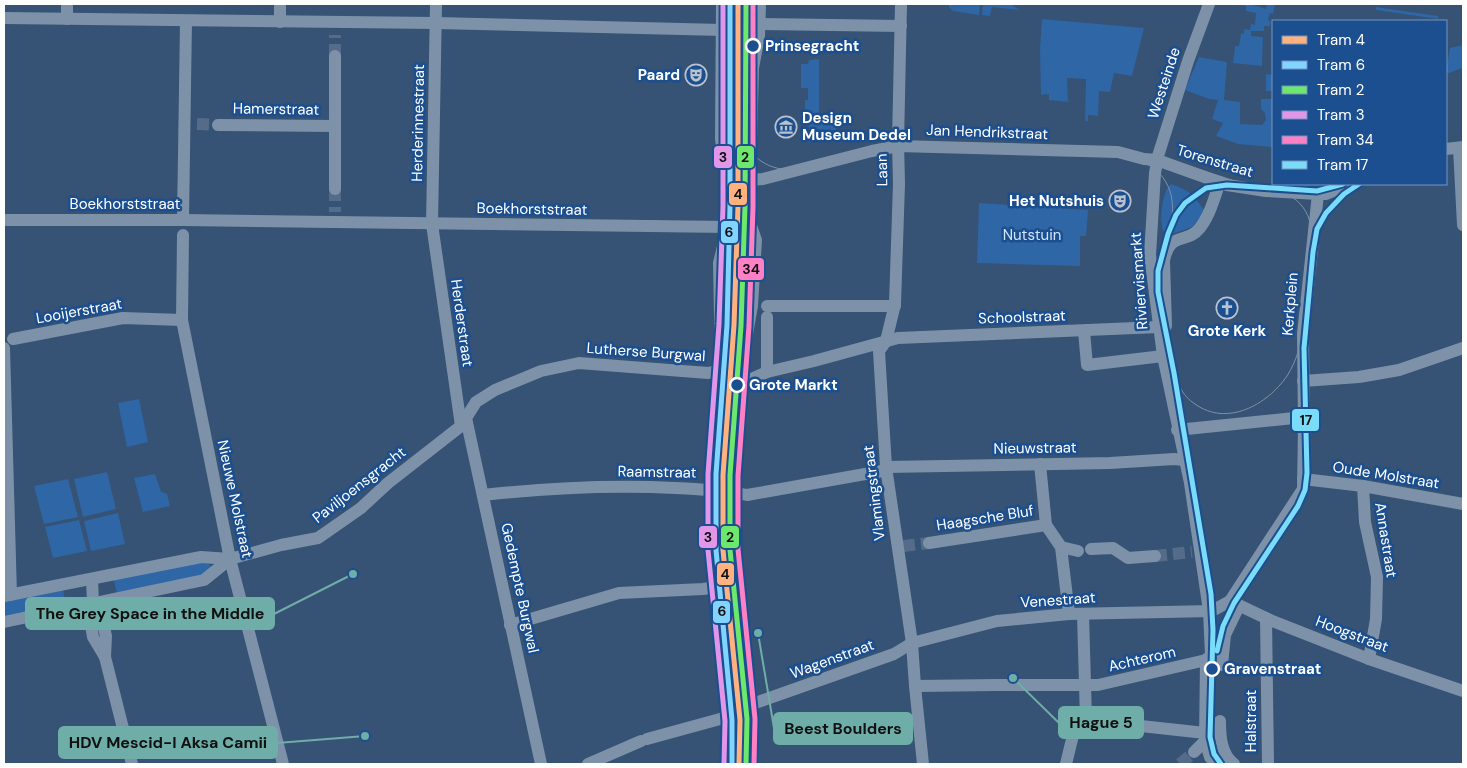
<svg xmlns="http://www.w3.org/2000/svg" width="1467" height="768" font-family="'DM Sans',sans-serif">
<rect width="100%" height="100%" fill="#365274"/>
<g fill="#2f66a5">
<polygon points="949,4 980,4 979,15 953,11 949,7"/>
<polygon points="983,4 1011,4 1019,10 992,7 990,16 982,15"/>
<polygon points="1235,4 1250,4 1266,9 1267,4 1275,4 1273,14 1270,13 1268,20 1271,22 1270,26 1264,26 1264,31 1251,31 1251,36 1263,37 1262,66 1233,63 1235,46 1239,46 1241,33 1244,34 1244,29 1250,30 1251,24 1255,25 1256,13 1246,11 1246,6"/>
<polygon points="1376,7 1438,16 1438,19 1376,10"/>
<polygon points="1042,19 1144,28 1132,76 1114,73 1110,92 1099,91 1098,116 1088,115 1088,121 1085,121 1086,79 1067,78 1068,102 1049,100 1049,94 1041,95 1040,48"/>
<polygon points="1463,45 1463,68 1446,74 1450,48"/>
<polygon points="1199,57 1227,62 1224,100 1240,102 1240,124 1262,125 1266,120 1265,113 1261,109 1261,99 1273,99 1273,91 1266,91 1266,74 1273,75 1273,147 1238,144 1216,136 1223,123 1212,119 1218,100 1209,99 1185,90"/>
<polygon points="819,59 819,120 836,121 836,130 809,129 809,112 805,111 805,100 808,100 808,88 801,88 801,64 808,64 809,60"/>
<path d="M1171,184C1189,190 1195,196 1205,212L1192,227L1169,235C1167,234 1165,233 1163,230C1159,221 1162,191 1171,184Z"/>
<polygon points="979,203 1088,210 1086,236 1080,236 1080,266 977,263"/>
<polygon points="139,399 148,442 127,447 118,403"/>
<polygon points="107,472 116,509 83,517 74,479"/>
<polygon points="155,474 161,492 167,494 170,506 143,512 134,478"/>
<polygon points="68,479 78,517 44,524 34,486"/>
<polygon points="118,513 125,544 91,551 84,521"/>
<polygon points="79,520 87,551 53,558 45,527"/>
<polygon points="200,560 208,563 211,567 204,577 117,594 114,580"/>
<polygon points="62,585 67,608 4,622 4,596"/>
</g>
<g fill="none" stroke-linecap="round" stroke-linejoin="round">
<g stroke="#546c89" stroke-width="12" stroke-dasharray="12 6" stroke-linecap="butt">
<polyline points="335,56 335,35"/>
<polyline points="197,124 218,125"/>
<polyline points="335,189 335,212"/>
<polyline points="903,546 929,543"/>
<polyline points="1155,556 1192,552"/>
<polyline points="1180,764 1194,752"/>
</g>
<g stroke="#7d92a8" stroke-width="12">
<polyline points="67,4 67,19"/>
<polyline points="436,4 432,224 461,426"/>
<polyline points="901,4 898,143 899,184 895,304 886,341 879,351 886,467 912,643 915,686 923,764"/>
<polyline points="4,18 436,23 722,30"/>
<polyline points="280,22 280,4"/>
<polyline points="760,24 901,26"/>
<polyline points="218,125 334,126"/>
<polyline points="1459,148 1463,225"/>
<polyline points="1446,149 1463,147"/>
<polyline points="734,179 750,180 763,179 872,151 898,146 1118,152 1144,159 1157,160 1227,185 1266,191 1318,194 1326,194 1351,184"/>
<polyline points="750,180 753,68 759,36 760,4"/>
<polyline points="335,189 335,56"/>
<polyline points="4,220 183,220 729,227"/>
<polyline points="183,220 186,21"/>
<polyline points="183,235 182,320 230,559 283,764"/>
<polyline points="767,306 895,306"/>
<path d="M1166,326L1164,261C1169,231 1187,244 1199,229C1210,216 1214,198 1220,182"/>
<polyline points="1084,331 1087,365 1163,356"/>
<polyline points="13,339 123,318 182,320"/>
<polyline points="4,348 11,595"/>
<polyline points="721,370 719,263 736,194 734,179 724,162 721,139 722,4"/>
<polyline points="721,370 736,356 743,346 747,334 752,306 756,240 743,203"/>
<polyline points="767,372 767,317"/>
<polyline points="1303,381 1359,377 1399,370 1463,348"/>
<polyline points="724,384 747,381 767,372 814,361 898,338 1159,327"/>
<polyline points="716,413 724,412"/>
<polyline points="466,418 541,764"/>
<polyline points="1177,430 1304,417"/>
<polyline points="1303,479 1363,486 1463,504"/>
<polyline points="1363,486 1365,522 1377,577 1376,619 1369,659"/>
<path d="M483,495C547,488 611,485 675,488C699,489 723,490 747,495L882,471L886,467L1110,463L1174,459L1184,460"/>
<polyline points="1046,525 1061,547 1069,614"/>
<polyline points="929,543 1046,525 1040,464"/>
<polyline points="1061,547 1078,551"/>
<polyline points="1091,549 1113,548 1128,558 1155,556"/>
<polyline points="92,579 93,603 90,619 93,637 105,657"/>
<polyline points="4,596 201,557 230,559 281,545 318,538 361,508 388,483 461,426 476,402 495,390 541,371 579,363 708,373 721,370"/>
<polyline points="1230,601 1270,620 1369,659 1463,691"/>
<polyline points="93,603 101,616 106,636 105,657 132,764"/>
<polyline points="1083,614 1086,720 1205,733"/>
<polyline points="1266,618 1268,764"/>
<polyline points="4,622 204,580 230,559"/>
<polyline points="510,625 619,593 703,589 731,585"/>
<polyline points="1206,660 1211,655 1209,611 1204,577 1190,483 1163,356 1150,255 1155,173 1158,156 1188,61 1209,4"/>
<polyline points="1206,660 1205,741 1210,757 1215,764"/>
<polyline points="1222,665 1225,635 1239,606"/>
<polyline points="915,686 997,685 1098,685 1206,660"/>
<path d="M1220,721C1220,736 1221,754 1234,764"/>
<polyline points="647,739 720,719 744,707 894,654 912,643 997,621 1069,614 1212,611 1230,601 1303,489 1304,426 1303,334 1318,194"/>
<polyline points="1194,752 1205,741"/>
<polyline points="588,764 641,741"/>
<polyline points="1066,764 1075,727 1086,720"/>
</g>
<g stroke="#7e92a7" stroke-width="1">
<path d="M729,4L728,139C732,164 751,184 778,180C786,178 794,176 802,174"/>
<path d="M753,4L743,130C747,156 765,169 791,170L881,144L898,143L1113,149L1158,156L1250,186"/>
<path d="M1128,157C1164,165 1179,192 1170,227"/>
<path d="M1271,188C1306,197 1314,219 1313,252"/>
<path d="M1174,373C1176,378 1177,383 1180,387C1183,394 1189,400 1195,404C1227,427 1267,405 1287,376C1298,359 1302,339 1306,319"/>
</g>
<g stroke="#1b4f8f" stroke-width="9">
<polyline id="tram-1" points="738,4 738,206 734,325 723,475 723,550 740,720 739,764"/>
</g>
<g stroke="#1b4f8f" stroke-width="9">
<polyline id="tram-2" points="730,4 730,206 727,325 716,474 716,550 732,720 732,764"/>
</g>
<g stroke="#1b4f8f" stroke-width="9">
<polyline id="tram-3" points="746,4 745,206 741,326 730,475 730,550 747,719 746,764"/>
</g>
<g stroke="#1b4f8f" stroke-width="9">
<polyline id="tram-4" points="723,4 723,206 719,324 708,474 708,550 725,721 724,764"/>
</g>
<g stroke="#1b4f8f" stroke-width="9">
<polyline id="tram-5" points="753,4 753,207 749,326 738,476 738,549 755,719 754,764"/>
</g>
<g stroke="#1b4f8f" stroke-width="9">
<g id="tram-6">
<polyline points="1217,651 1223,626 1234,603 1298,506 1305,490 1307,473 1304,348 1313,252 1317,229 1326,213 1344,194 1359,184"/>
<polyline points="1221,764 1214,754 1210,737 1213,630 1211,594 1174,373 1158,292 1158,271 1168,234 1176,215 1185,203 1206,188 1227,185 1317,191 1343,184"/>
</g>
</g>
<use href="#tram-1" stroke="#ffb280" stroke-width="5"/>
<use href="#tram-2" stroke="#80d4ff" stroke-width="5"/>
<use href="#tram-3" stroke="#6de86d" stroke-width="5"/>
<use href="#tram-4" stroke="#e196e9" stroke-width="5"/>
<use href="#tram-5" stroke="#ff80c5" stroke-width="5"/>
<use href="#tram-6" stroke="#7adcf9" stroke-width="5"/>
</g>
<defs>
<g id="theatre-ring" transform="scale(1.125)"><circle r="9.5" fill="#1b4f8f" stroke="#b9c2ce" stroke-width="1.5"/><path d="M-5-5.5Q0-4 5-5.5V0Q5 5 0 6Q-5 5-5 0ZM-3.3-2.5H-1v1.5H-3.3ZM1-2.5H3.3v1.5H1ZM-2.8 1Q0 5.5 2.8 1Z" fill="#b9c2ce"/></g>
<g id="museum-ring" transform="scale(1.125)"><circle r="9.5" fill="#1b4f8f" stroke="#b9c2ce" stroke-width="1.5"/><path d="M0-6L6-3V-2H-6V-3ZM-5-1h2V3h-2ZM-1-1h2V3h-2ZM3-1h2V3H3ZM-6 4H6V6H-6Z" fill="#b9c2ce"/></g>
<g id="church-ring" transform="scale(1.125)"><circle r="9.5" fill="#1b4f8f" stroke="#b9c2ce" stroke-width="1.5"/><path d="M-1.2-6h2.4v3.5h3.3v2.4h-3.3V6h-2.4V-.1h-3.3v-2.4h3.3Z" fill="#b9c2ce"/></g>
</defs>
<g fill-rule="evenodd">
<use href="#theatre-ring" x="696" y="75"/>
<use href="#museum-ring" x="786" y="127"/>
<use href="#theatre-ring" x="1120" y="201"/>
<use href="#church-ring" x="1227" y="308"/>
</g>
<g fill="#1b4f8f" stroke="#fff" stroke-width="2.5">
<circle cx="753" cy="46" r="7"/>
<circle cx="737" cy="385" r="7"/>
<circle cx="1212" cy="669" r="7"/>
</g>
<g text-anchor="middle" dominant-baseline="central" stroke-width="5" stroke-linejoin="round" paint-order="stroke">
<g font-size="15" font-weight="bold" fill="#fff" stroke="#1b4f8f" text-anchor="start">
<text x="765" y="46">Prinsegracht</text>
<text x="749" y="385">Grote Markt</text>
<text x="1224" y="669">Gravenstraat</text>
</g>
<g font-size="15" font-weight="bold" fill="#fff" stroke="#1b4f8f" text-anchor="end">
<text x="680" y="75">Paard</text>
<text x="802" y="118" text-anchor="start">Design<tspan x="802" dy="17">Museum Dedel</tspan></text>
<text x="1104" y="201">Het Nutshuis</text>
<text x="1227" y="331" text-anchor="middle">Grote Kerk</text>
</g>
<g font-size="15" fill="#fff" stroke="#1b4f8f">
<text transform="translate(1164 83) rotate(-72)">Westeinde</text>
<text transform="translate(276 109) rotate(1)">Hamerstraat</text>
<text transform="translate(418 123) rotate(-89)">Herderinnestraat</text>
<text transform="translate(987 132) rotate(2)">Jan Hendrikstraat</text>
<text transform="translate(1215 161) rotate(17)">Torenstraat</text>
<text transform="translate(882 170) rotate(-91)">Laan</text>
<text x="125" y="204">Boekhorststraat</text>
<text transform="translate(532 209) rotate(1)">Boekhorststraat</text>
<text transform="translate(1139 281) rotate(-94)">Riviervismarkt</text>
<text transform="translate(1290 304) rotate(-85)">Kerkplein</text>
<text transform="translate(79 311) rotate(-10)">Looijerstraat</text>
<text transform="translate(1022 317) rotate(-2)">Schoolstraat</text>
<text transform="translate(462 323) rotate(82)">Herderstraat</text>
<text transform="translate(646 352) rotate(4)">Lutherse Burgwal</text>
<text transform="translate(1035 448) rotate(-1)">Nieuwstraat</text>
<text transform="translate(657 472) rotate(1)">Raamstraat</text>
<text transform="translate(1386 475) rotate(9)">Oude Molstraat</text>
<text transform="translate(359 485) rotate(-38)">Paviljoensgracht</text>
<text transform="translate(874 493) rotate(-97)">Vlamingstraat</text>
<text transform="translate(235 499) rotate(78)">Nieuwe Molstraat</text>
<text transform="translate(985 518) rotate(-9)">Haagsche Bluf</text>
<text transform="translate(1386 540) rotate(81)">Annastraat</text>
<text transform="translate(520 588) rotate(78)">Gedempte Burgwal</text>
<text transform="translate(1058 600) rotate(-4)">Venestraat</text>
<text transform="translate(1352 634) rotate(21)">Hoogstraat</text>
<text transform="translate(832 659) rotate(-20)">Wagenstraat</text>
<text transform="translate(1142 659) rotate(-13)">Achterom</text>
<text transform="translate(1251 721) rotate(-90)">Halstraat</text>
</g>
<g font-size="15" fill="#cfe3fa" stroke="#1b4f8f">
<text x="1032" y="235">Nutstuin</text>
</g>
</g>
<path fill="none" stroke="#6fada8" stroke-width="2" d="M353 574L274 614M1013 678L1059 723M758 633L774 728M365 736L277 743"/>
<g fill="#6fada8" stroke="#1b4f8f" stroke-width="2">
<circle cx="353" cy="574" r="5"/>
<circle cx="1013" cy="678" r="5"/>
<circle cx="758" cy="633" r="5"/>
<circle cx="365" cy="736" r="5"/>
</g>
<g fill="#6fada8" stroke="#6fada8" stroke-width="2">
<rect x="26" y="598" width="248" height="31" rx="5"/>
<rect x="1059" y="707" width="84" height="31" rx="5"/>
<rect x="774" y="713" width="138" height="31" rx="5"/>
<rect x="59" y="727" width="218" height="31" rx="5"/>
</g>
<g font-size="16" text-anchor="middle" font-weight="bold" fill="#111">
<text x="150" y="619">The Grey Space in the Middle</text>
<text x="1101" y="728">Hague 5</text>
<text x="843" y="734">Beest Boulders</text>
<text x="168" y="748">HDV Mescid-I Aksa Camii</text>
</g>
<g stroke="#1b4f8f" stroke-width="2">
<rect x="713" y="145" width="20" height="24" rx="5" fill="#e196e9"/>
<rect x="736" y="145" width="19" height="24" rx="5" fill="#6de86d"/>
<rect x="728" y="182" width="20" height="24" rx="5" fill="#ffb280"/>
<rect x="720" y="220" width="19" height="24" rx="5" fill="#80d4ff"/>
<rect x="737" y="257" width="28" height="24" rx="5" fill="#ff80c5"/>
<rect x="1291" y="408" width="29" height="24" rx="5" fill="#7adcf9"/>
<rect x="698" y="525" width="20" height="24" rx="5" fill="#e196e9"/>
<rect x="720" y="525" width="20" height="24" rx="5" fill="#6de86d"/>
<rect x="716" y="562" width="19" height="24" rx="5" fill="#ffb280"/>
<rect x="712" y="600" width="19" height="24" rx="5" fill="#80d4ff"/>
</g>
<g font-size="14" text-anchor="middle" font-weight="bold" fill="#111">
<text x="723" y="162">3</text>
<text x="745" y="162">2</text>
<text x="738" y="199">4</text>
<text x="729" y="237">6</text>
<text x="751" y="274">34</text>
<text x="1306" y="425">17</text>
<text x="708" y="542">3</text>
<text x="730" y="542">2</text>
<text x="725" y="579">4</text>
<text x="722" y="616">6</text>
</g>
<rect width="1467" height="768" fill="none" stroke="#ffffff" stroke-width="10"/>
<rect x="1272" y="20" width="175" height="165" fill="#1b4f8f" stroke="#7695bc"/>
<rect x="1282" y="36" width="25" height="8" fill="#ffb280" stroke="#7695bc"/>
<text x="1317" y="45" font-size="15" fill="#ffffff">Tram 4</text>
<rect x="1282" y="61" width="25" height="8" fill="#80d4ff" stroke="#7695bc"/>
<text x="1317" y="70" font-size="15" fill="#ffffff">Tram 6</text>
<rect x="1282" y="86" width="25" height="8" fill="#6de86d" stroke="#7695bc"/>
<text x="1317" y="95" font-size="15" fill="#ffffff">Tram 2</text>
<rect x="1282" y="111" width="25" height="8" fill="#e196e9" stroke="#7695bc"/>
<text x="1317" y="120" font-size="15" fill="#ffffff">Tram 3</text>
<rect x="1282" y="136" width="25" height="8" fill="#ff80c5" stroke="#7695bc"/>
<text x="1317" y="145" font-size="15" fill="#ffffff">Tram 34</text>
<rect x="1282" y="161" width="25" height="8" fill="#7adcf9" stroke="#7695bc"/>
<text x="1317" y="170" font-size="15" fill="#ffffff">Tram 17</text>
</svg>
